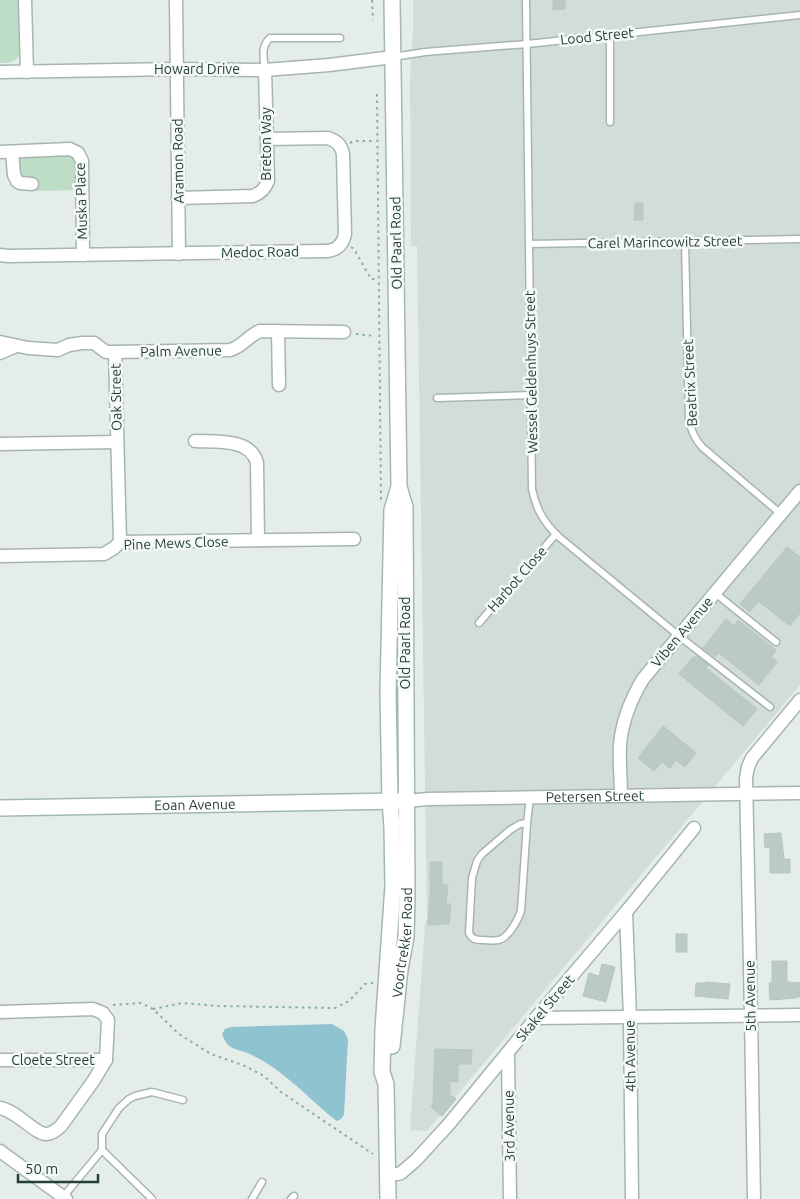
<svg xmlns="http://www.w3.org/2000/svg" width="800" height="1199" font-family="Ubuntu,sans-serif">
<rect width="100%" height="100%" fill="#e4ede9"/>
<polygon fill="#d2ddd8" points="413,0 800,0 800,685 427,1131 410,1130 425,925 427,918 417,246 411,246 410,80 413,28"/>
<g fill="#beddc7">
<path d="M0,0H21V52C17,62 10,63 0,63Z"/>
<polygon points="67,153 75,156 79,190 34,191 33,180 25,180 19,175 18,159 20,157"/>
</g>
<path fill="#8fc3cf" d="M332,1024L344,1031L348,1039L344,1115L341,1119L337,1121L329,1115C305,1094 281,1069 252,1055C238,1048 228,1052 222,1034L225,1029L231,1027Z"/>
<g fill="#bccac5" stroke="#b6c6c0">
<polygon points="553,0 565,0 565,9 553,10"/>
<polygon points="635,203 643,203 643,220 634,220"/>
<polygon points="787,547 800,557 800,613 790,626 758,601 750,612 740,604"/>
<polygon points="726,619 734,626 738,620 776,650 771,657 777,662 759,685 719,653 715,657 703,648"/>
<polygon points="696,656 708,665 706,668 757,709 743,726 679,674 693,657 694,658"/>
<polygon points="663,726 696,753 685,767 676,760 670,768 662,762 654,771 638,758"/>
<polygon points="781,833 784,859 790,859 790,873 770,873 770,847 765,848 764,834"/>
<polygon points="430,862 442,862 442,885 448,885 446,904 451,904 449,924 439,924 439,925 428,925 431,881 430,881"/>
<rect x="676" y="934" width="11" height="18"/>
<polygon points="772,961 787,961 787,982 800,983 800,997 796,997 796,998 770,1000 769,983 772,983"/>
<polygon points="602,964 615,967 606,1002 583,996 589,973 599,976"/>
<polygon points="706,982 730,984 728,999 695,996 696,983 705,983"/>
<polygon points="435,1049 472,1050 471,1064 458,1064 458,1082 450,1081 450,1095 456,1099 442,1116 431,1107 433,1104"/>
</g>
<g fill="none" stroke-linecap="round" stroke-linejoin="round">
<g stroke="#a7b5b0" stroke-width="9">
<g id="lane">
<path d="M526,0L532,489C536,509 544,523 559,537L679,636L770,707"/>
<polyline points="610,35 610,122"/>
<polyline points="393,57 425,52 527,44 800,15"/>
<path d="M265,70C264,58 260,47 270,38H340"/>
<path d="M685,241L689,420C691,431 695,439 702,447L781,514"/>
<polyline points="529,244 800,239"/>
<polyline points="437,398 531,395"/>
<polyline points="715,593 776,642"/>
<polyline points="479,623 556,534"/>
<path d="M527,823L521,911C518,920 509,937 499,940C494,941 487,940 482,940C475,940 472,939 469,933L472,878L477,861L482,854L510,830L520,824L527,823L530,797"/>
<polyline points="102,1150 152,1199"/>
<polyline points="63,1197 102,1150 102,1134 119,1108 129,1099 135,1096 152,1092 183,1100"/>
<polyline points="252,1199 262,1182"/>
<polyline points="291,1199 294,1196"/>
</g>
</g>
<g stroke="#a7b5b0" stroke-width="15">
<g id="street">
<polyline points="25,0 27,72"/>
<polyline points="176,0 179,254"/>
<polyline points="0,72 177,69 265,70 329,65 393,57"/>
<polyline points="0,152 70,149 78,153 82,161 83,255"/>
<polyline points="12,152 14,175 17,181 20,183 32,184"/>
<path d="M178,198L253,196C261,193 265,189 268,181L265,70"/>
<path d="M0,255L8,256L325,251C336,251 343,245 345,234L343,154C341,145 337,141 328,138L267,139"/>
<polyline points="278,331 279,385"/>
<path d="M0,342L28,348L58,350L69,345L82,343H94L106,352H115L230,350C242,347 249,335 260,331L344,332"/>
<polyline points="115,352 120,542"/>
<polyline points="0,353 16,346"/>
<path d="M195,441C216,442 251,438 257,463L258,540"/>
<polyline points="0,444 117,442"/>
<polyline points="0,556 104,554 114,548 120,542 354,539"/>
<path d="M621,796C621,779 619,762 620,745C622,721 631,699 643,679L800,491"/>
<path id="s1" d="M406,801L428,799L800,793"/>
<polyline points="626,912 630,1017 632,1199"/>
<path d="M0,1012L93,1009L103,1013L108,1020L106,1060L94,1080L61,1126C56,1130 52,1134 46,1134C35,1134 17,1111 0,1108"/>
<polyline points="536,1018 800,1015"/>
<polyline points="508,1054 510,1199"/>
<polyline points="0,1060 106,1060"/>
<polyline points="0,1151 66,1199"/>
<polyline points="387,1174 398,1174 401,1173 416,1160 449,1124 536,1018 626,912 694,828"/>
<polyline points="754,1199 751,1015 746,778 748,767 752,758 800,700"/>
</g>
</g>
<g stroke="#a3b8b1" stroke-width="18">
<g id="secondary">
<path id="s2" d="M0,808L400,801"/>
<path id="s3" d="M392,1046L400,969L406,937L407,897L405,507L399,487"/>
<polyline points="388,1199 386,1084 382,1072 383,1029 393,886 392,827 390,801 388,693 392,510 399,487 392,0"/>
</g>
</g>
<g stroke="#86afa3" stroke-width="2" stroke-dasharray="2.5 4" stroke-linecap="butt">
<polyline points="372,0 373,20"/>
<polyline points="377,94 381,501"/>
<polyline points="350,143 354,141 373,141"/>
<polyline points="351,247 354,249 371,279 375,279"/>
<polyline points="356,334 375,336"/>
<polyline points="113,1005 141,1003 153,1009 179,1034 211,1054 245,1066 264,1076 281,1092 373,1154"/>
<polyline points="153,1009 182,1003 218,1006 335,1008 349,1001 365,984 373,983"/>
</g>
<use href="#lane" stroke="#fff" stroke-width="6"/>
<use href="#street" stroke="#fff" stroke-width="12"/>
<use href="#secondary" stroke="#fff" stroke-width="15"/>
</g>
<g text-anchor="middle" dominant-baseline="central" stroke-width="5" stroke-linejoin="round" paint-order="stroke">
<g font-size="14" fill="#243e38" stroke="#f4f9f7">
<text transform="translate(597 36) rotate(-6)">Lood Street</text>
<text x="197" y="69">Howard Drive</text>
<text transform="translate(266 144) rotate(-90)">Breton Way</text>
<text transform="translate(178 161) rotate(-91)">Aramon Road</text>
<text transform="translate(81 201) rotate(-92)">Muska Place</text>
<text transform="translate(665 242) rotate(-1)">Carel Marincowitz Street</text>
<text transform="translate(396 243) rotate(-91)">Old Paarl Road</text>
<text transform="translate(260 252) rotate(-1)">Medoc Road</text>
<text transform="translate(181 351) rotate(-1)">Palm Avenue</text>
<text transform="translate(531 372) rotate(-91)">Wessel Geldenhuys Street</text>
<text transform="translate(690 383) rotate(-93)">Beatrix Street</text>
<text transform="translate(116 397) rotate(-91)">Oak Street</text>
<text transform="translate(176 543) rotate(-2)">Pine Mews Close</text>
<text transform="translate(517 579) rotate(-49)">Harbot Close</text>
<text transform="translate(682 632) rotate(-50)">Viben Avenue</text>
<text transform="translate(405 643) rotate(-90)">Old Paarl Road</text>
<text stroke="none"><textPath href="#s1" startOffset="189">Petersen Street</textPath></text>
<text stroke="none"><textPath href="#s2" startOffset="195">Eoan Avenue</textPath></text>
<text stroke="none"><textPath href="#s3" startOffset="104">Voortrekker Road</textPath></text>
<text transform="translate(750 996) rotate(-91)">5th Avenue</text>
<text transform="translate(545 1008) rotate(-50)">Skakel Street</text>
<text transform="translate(630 1056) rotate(-91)">4th Avenue</text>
<text x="53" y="1060">Cloete Street</text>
<text transform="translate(509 1126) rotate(-91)">3rd Avenue</text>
</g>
</g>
<path d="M18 1174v8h80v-8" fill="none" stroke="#243e38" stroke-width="2.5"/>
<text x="25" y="1174" font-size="15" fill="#243e38" stroke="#f4f9f7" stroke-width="4" paint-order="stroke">50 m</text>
</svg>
